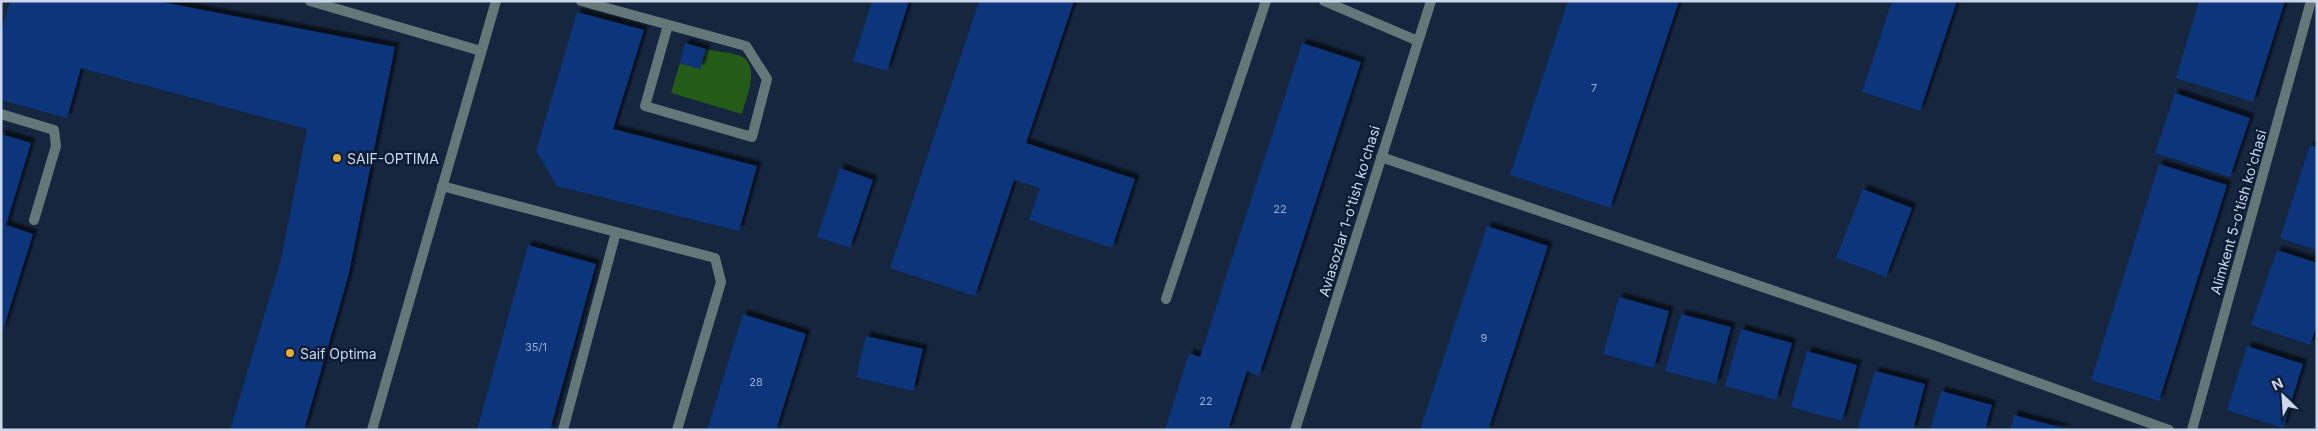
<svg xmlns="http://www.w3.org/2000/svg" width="2318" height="431" font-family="Inter,sans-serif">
<defs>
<filter id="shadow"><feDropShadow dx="4.5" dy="-4.5" stdDeviation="1" flood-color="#0009"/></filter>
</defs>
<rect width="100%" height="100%" fill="#16263f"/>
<path fill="#245b18" d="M706,49C717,52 731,52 741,56C761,66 746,98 742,114L671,93L680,63L700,69Z"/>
<g fill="#09357c" filter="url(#shadow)">
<polygon points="10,1 157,1 395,47 348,277 304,430 230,430 281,259 307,129 81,68 67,118 1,100 1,32"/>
<polygon points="872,1 909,1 887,71 853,61"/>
<polygon points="979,1 1074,1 1026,143 1135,179 1112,248 1029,220 1040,188 1014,180 975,296 890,268"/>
<polygon points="1568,1 1679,1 1610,208 1510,175"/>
<polygon points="1892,1 1957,1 1920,111 1862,92"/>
<polygon points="2199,1 2285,1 2253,102 2176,78"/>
<polygon points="577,12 644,30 613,129 757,166 739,231 557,186 536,151"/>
<polygon points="685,43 706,49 700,69 680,63"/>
<polygon points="1302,43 1361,62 1259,376 1247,371 1228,430 1165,430 1189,353 1200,357"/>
<polygon points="2175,93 2250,118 2230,177 2155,153"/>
<polygon points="1,134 31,143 6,225 33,234 2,333"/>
<polygon points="2310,145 2317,147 2317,250 2280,238"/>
<polygon points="2159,164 2227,185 2159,401 2091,380"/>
<polygon points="840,168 873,180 850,248 817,237"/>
<polygon points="1863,189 1912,208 1886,277 1836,258"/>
<polygon points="1487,226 1548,246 1488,430 1420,430"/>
<polygon points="528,245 596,264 550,430 477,430"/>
<polygon points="2277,250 2317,263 2317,324 2310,345 2251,325"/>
<polygon points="1619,297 1669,311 1654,368 1603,354"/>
<polygon points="743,314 806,334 776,430 707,430"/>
<polygon points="1681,314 1731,327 1716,384 1665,371"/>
<polygon points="1741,329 1792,343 1776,400 1725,386"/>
<polygon points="866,336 923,349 913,391 856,377"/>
<polygon points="2247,346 2303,364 2283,428 2227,410"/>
<polygon points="1807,351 1857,365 1842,421 1791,407"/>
<polygon points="1875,371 1925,384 1913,430 1868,430 1858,427"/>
<polygon points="1941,391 1992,405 1985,430 1930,430"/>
<polygon points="2014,415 2067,429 2067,430 2010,430"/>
</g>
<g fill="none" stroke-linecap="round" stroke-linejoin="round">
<g stroke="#647879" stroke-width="10">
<polyline points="581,1 746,46 767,79 752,137 645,106 668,25"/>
<polyline points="1324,1 1418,41"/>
<polyline points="1,114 54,130 56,146 34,220"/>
<polyline points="442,186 616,232"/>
<polyline points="1166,299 1266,1"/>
<polyline points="563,430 616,232 715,258 721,282 677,430"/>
</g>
<g stroke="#647879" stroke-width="10">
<polyline points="310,1 481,51"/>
<polyline points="1381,157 1936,346 2169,430"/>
<polyline points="372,430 496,1"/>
<polyline points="1295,430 1431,1"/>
<polyline points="2192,430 2311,1"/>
</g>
</g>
<g fill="#e7ac36" stroke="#0d1c35" stroke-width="2">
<circle cx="337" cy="158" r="5"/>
<circle cx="290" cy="353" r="5"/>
</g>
<g text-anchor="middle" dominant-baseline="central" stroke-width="5" stroke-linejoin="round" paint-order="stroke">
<g font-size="11" fill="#9caece">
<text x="1594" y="88">7</text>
<text x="1280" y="209">22</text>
<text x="1484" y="338">9</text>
<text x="536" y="347">35/1</text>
<text x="756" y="382">28</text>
<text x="1206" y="401">22</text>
</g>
<g font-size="14" fill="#cdd7e9" stroke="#0d1c35" text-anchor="start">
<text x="347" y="158">SAIF-OPTIMA</text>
<text x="300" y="353">Saif Optima</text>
</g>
<g font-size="14" fill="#cdd7e9" stroke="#0d1c35">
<text transform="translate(1349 211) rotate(-73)">Aviasozlar 1-o'tish ko'chasi</text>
<text transform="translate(2238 212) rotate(-74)">Alimkent 5-o'tish ko'chasi</text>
</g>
</g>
<rect width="2318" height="431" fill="none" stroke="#cdd7e9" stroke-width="5"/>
<g transform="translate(2283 396) rotate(335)" stroke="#0d1c35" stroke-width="4" paint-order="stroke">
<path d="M0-4L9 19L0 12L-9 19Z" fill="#cdd7e9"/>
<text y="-8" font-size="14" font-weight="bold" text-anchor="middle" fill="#cdd7e9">N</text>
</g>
</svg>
